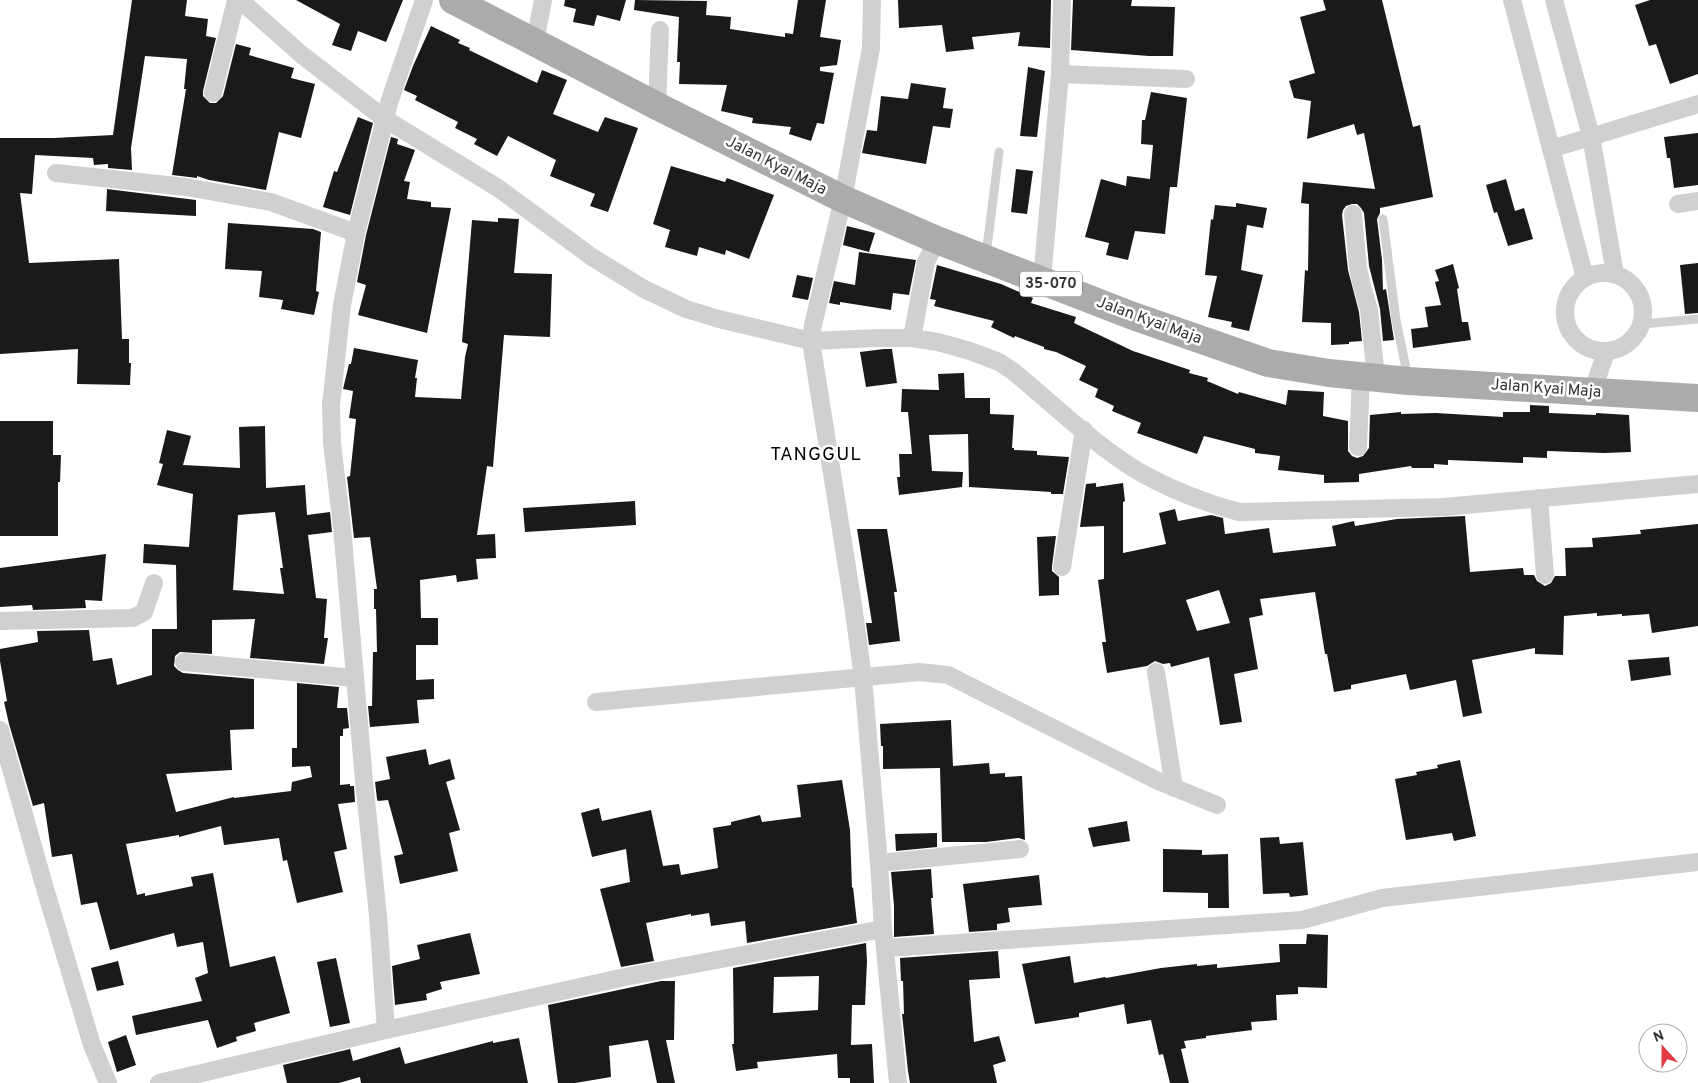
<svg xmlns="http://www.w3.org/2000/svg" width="1698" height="1083" font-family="Overpass,sans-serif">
<rect width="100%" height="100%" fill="#fff"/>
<g fill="#1a1a1a" fill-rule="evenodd">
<polygon points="132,0 187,0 185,16 208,19 206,36 216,38 203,91 203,96 210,103 216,103 223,96 236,44 251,48 249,55 294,68 291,78 315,84 301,138 279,132 266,190 209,180 197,176 197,178 172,175 186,89 184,89 187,59 145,56 131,148 132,170 108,168 108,164 94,165 93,158 35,155 32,194 20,193 29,263 119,259 122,339 129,339 129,363 131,363 130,385 77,384 78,349 0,354 0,138 54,138 113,135"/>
<polygon points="296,0 403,0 386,42 358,31 351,51 332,45 340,24"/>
<polygon points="565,0 626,0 620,21 597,15 594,26 573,22 576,9 564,6"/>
<polygon points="635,0 707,1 706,15 731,17 730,29 785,37 785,33 793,34 798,0 826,0 820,37 841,40 837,65 820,67 820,71 834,73 824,124 817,123 811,141 789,134 791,127 752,123 753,118 721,111 727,85 679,84 680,62 677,62 679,17 634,10"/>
<polygon points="898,0 1051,0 1050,48 1018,46 1020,32 972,37 974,49 946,52 942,25 899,28"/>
<polygon points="1073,0 1132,0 1131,6 1175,7 1173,56 1149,56 1071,50"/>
<polygon points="1323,0 1382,0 1413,127 1420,125 1433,197 1380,208 1380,213 1377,219 1382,260 1383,290 1386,289 1394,340 1383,341 1380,309 1369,266 1364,213 1361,208 1357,204 1352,204 1346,206 1343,210 1342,215 1348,270 1359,312 1362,341 1349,342 1349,344 1331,345 1331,323 1302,322 1305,270 1308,271 1309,204 1301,203 1303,182 1375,189 1364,133 1357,135 1354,124 1307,139 1311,101 1294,98 1289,81 1315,73 1300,17 1326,10"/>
<polygon points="1650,0 1698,0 1698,74 1670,84 1656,44 1649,46 1635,5"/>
<polygon points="431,26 460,40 458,43 470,48 469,50 537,83 542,70 567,80 553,114 598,132 605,117 638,128 608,212 590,206 595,194 550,176 556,160 508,136 497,156 474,144 477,139 455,128 458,122 415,100 417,96 404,90 413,66"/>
<polygon points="1028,67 1045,71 1037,137 1020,136"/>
<polygon points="911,83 946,88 943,108 953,109 950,128 933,126 926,164 862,153 867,130 877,131 881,96 908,99"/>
<polygon points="1151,92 1187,98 1177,187 1170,187 1165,234 1135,231 1128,260 1106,255 1109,243 1085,237 1101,179 1126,186 1127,176 1150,179 1153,145 1141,144 1142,120 1145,120"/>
<polygon points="358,117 373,123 350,215 323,207 334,171 337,172"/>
<polygon points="1698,133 1698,185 1674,188 1670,158 1667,158 1664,137"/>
<polygon points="391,137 398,139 397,144 415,150 404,181 410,182 407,199 431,202 431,207 451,208 427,333 358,315 366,285 357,282 366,235"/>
<polygon points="671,166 725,182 727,178 774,195 749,259 726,250 725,255 699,247 697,256 665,247 670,230 653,224"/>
<polygon points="1016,169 1033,171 1027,214 1011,212"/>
<polygon points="1506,179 1515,211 1524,208 1533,239 1508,246 1497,212 1494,213 1486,185"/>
<polygon points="107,189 196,200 196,216 106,211"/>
<polygon points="1236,203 1267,208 1263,228 1247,225 1241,270 1263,275 1249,331 1231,327 1232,322 1208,317 1217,276 1205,275 1211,219 1213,220 1215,205 1236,207"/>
<polygon points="498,218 519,219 514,273 552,274 550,337 504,335 493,467 487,466 477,535 495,534 496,558 476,559 478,579 457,582 456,575 420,580 421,618 438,618 438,645 416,645 416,680 434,679 434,699 417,700 419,723 370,727 368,706 372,706 373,652 377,652 376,609 374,609 374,589 377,589 370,537 354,538 347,477 350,476 356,419 349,418 353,391 343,389 349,364 351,364 354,348 418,360 415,378 417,378 415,397 461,399 465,357 468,344 462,342 472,220 498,222"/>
<polygon points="228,223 313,229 321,232 316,291 319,292 314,315 281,309 283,300 259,297 262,271 225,269"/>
<polygon points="847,226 875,233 869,252 843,245"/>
<polygon points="859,252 916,260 909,295 893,293 891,310 840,302 840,305 829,303 834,281 855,285"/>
<polygon points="1698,263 1698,313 1685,314 1680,265"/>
<polygon points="1453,264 1459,288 1457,289 1462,322 1468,322 1471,340 1413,348 1411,329 1428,327 1425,307 1441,305 1435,282 1439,281 1435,270"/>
<polygon points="937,265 1001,284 1033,298 1031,303 1076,317 1074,323 1133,351 1190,370 1189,373 1208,378 1207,381 1238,394 1239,392 1286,405 1288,390 1324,392 1323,416 1348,421 1348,451 1352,456 1357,458 1363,456 1369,448 1370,415 1401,412 1401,414 1436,413 1503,417 1503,412 1530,412 1530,405 1549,406 1549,413 1596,415 1596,413 1629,415 1631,452 1604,453 1547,451 1547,458 1523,457 1523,463 1448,460 1448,465 1434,464 1434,468 1412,468 1411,466 1359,474 1359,482 1324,483 1324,475 1278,470 1280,456 1255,453 1255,449 1204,436 1197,454 1137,433 1141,423 1112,411 1114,406 1095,397 1098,389 1079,380 1086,366 1056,352 1044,349 1044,347 1015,336 1014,338 991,327 994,321 934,306 936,300 930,299"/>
<polygon points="797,275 813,278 808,300 792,297"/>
<polygon points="884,349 892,349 897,383 866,387 860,352"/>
<polygon points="964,373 965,398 990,398 990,414 1014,415 1012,448 1014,448 1014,450 1037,451 1037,455 1069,457 1063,494 1051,494 1051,492 969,487 968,434 929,435 932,471 963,472 962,487 899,495 897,477 900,477 899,454 912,454 908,412 901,412 902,389 939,390 938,374"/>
<polygon points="0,421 53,421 53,455 61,455 60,482 58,482 58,536 0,536"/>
<path d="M265,426L266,488L305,485L307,515L330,512L332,532L308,535L316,598L327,599L324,638H328L324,664L250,658L255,619L212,620V654L180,652L175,656L174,666L178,670L183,673L254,679V729L230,730L232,770L166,774L176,812L234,797V798L291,791L292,782L312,777L310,766L292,767V748H297V683L339,687L337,708H347L349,728L343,729V736H340V785L350,784V786H354L355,802L338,804L347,849L334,852L343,892L297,903L287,860L283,861L279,838L224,845L221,826L179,837V835L126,844L137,895L145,893V896L193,886L191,877L213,873L230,967L275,956L290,1013L254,1023L256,1031L236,1037L237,1041L217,1048L208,1020L136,1035L132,1016L202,1001L195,978L208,973L203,942L177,947L174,933L110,950L97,902L81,905L72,854L52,857L44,803L33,806L9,724L4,702L7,701L0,661V649L38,642L37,631L89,630L93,661L112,658L117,685L152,675V629H177L176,565L143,563L144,544L189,547L193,494L157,485L163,464L159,463L167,430L191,436L183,465L240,468L239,427ZM275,512L283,568H280L284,594L233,590L238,515Z"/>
<path d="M1096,483V487L1123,483L1125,501L1123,502V553L1166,544L1159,513L1175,509L1178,521L1211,515L1223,518L1225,534L1269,528L1273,553L1336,546L1332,526L1354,521L1355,526L1397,519L1465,516L1470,572L1523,568L1524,575H1534L1537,581L1545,586L1551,583L1555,576H1566L1565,548L1593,547L1592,538L1641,534L1640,530L1698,524V626L1652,633L1649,614L1622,616V614L1597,616V613L1564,616L1563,655L1535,654V648L1472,660L1482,713L1463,717L1456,680L1410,690L1406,674L1351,685V689L1334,692L1327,654H1325L1315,592L1260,599L1263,615L1249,618L1258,669L1234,674L1242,722L1220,725L1209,657L1171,667L1170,663L1163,664L1155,661L1147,666L1107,673L1102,642H1106L1098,580L1104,579V526L1080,527L1086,484ZM1219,590L1230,623L1197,631L1186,600Z"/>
<polygon points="635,501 636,525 525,532 523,508"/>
<polygon points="857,529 887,529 897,592 894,592 900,641 869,645 866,623 872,623"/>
<polygon points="1056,536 1052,566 1052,571 1059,577 1059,595 1039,596 1037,537"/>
<polygon points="106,554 102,601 85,600 86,608 33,610 32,605 0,607 0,568"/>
<polygon points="1669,657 1671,675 1631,681 1628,660"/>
<polygon points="951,720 953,766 989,763 990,774 1005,773 1005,777 1022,776 1025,840 1019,838 986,842 942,842 940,768 883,769 883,746 881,746 880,724"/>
<polygon points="426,749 429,765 450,759 455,779 446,782 460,830 449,833 458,871 400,884 394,856 403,854 388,800 378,801 377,799 375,782 390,779 386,757"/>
<polygon points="1460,760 1476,836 1454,841 1452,833 1406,840 1395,779 1417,775 1416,772 1438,768 1437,765"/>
<polygon points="842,780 850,830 852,888 853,887 857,923 747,943 745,921 711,926 709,913 691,916 691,914 646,923 654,961 621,967 600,889 630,882 626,849 592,857 581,813 599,808 602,821 651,810 663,866 679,864 681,875 718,868 713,828 731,825 731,822 760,815 762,822 801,817 797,785"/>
<polygon points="1127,821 1130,841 1093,847 1088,828"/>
<polygon points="937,833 937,847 896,851 895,834"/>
<polygon points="1279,837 1280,844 1303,842 1308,895 1290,897 1289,893 1263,894 1260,838"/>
<polygon points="1163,849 1202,850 1202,855 1228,854 1229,908 1208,908 1208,893 1163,892"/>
<polygon points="931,869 933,898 931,898 934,934 894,937 894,906 891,872"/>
<polygon points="1039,875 1042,905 1008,908 1010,922 997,924 997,930 969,932 963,884"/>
<polygon points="470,933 480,974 440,982 442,989 426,994 427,1000 395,1005 392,966 420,959 417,945"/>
<polygon points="1307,934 1328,935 1327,988 1298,987 1298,994 1276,995 1277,1020 1251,1022 1252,1030 1206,1036 1206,1038 1184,1041 1186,1048 1181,1049 1189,1083 1170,1083 1163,1054 1159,1055 1151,1020 1127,1024 1124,1004 1079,1013 1079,1017 1035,1024 1022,964 1070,956 1074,983 1105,977 1106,978 1161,968 1197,964 1197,966 1217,964 1217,968 1280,962 1279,944 1306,944"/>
<path d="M866,943L867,961L865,1005H852L851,1045L872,1044L874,1083H850V1078H838L837,1054L757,1062L758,1068L736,1071L732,1044H734L733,968ZM819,976L818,1010L773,1013L774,977Z"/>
<polygon points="998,951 1000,978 969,980 974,1042 999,1036 1006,1061 993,1065 997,1083 910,1083 908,1071 902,1014 904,1014 903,981 901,981 900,958"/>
<polygon points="336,958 350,1023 330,1027 317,962"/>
<polygon points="118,961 124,985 97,991 91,968"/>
<polygon points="661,981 675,981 674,1040 666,1040 675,1083 657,1083 648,1040 609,1046 611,1077 575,1083 558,1083 548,1005"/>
<polygon points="126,1035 136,1065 117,1072 108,1042"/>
<polygon points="519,1038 528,1083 361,1083 360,1077 339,1083 287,1083 283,1065 350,1049 353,1061 400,1047 405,1064 493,1041 493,1043"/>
</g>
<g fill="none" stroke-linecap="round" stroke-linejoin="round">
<g stroke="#d0d0d0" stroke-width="9">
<polyline points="1383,219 1396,320 1408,378"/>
<polyline points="986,255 999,152"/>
<polyline points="1642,324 1698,319"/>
</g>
<g stroke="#d0d0d0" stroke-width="18">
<path d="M240,0L302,55L385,119L498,188L592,257L644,289L686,309L719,319L811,341L878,338H912L938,342L970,351L999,362L1014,372C1055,406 1098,448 1143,474C1174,491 1205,503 1239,512L1444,507L1698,484"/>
<polyline points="872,0 871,48 843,199 813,325 811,341 853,605 863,678 879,863 883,929 898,1083"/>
<polyline points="1512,0 1585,278"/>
<polyline points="1554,0 1591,136 1615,274"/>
<polyline points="535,42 543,0"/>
<polyline points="1060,74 1186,79"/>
<polyline points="213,93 236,0"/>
<polyline points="657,106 660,30"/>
<polyline points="1551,149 1698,104"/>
<polyline points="56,173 186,187 271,202 356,233"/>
<polyline points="1678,204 1698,201"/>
<polyline points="1353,214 1358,268 1362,286 1369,310 1376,378"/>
<circle cx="1604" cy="312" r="39"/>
<polyline points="1042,280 1060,74 1062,0"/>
<polyline points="912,338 926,262 937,240"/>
<polyline points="1592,393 1606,352"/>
<polyline points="1358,447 1361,376"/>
<polyline points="1539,498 1545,575"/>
<polyline points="1062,567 1084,430"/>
<polyline points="0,621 133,618 144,612 154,583"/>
<polyline points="184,662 355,678"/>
<polyline points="1156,672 1174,788"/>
<polyline points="596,702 919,672 948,675 1158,781 1217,805"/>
<polyline points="0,730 44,885 92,1045 108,1083"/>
<polyline points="879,863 1020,849"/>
<polyline points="886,948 1302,920 1382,898 1698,862"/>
<polyline points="386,1030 378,916 364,781 342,527 332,443 331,405 342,305 356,233 389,103 424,0"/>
<polyline points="159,1083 386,1030 625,977 883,929"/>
</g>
<polyline stroke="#ababab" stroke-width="28" points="453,0 657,106 843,199 937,240 1133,316 1268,363 1329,373 1408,381 1698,398"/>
</g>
<g text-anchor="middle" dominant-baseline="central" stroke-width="5" stroke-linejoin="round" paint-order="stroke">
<rect fill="#fff" stroke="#707070" stroke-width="1" x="1020" y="271.5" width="62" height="25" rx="4"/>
<g font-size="15" font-weight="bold" fill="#333">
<text x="1051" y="284">35-070</text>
</g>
<g font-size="16" fill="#333" stroke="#fff">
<text transform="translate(776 166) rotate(27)">Jalan Kyai Maja</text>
<text transform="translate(1149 321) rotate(20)">Jalan Kyai Maja</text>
<text transform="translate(1546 389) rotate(4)">Jalan Kyai Maja</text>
</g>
<g font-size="19" letter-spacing="1" fill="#000" stroke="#fff">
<text x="816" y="455">TANGGUL</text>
</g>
</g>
<g transform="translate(1663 1048) rotate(339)"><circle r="24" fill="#ffffff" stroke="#adadad"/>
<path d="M0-4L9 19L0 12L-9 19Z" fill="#e33b44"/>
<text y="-8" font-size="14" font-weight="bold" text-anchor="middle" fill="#333333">N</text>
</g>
</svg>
